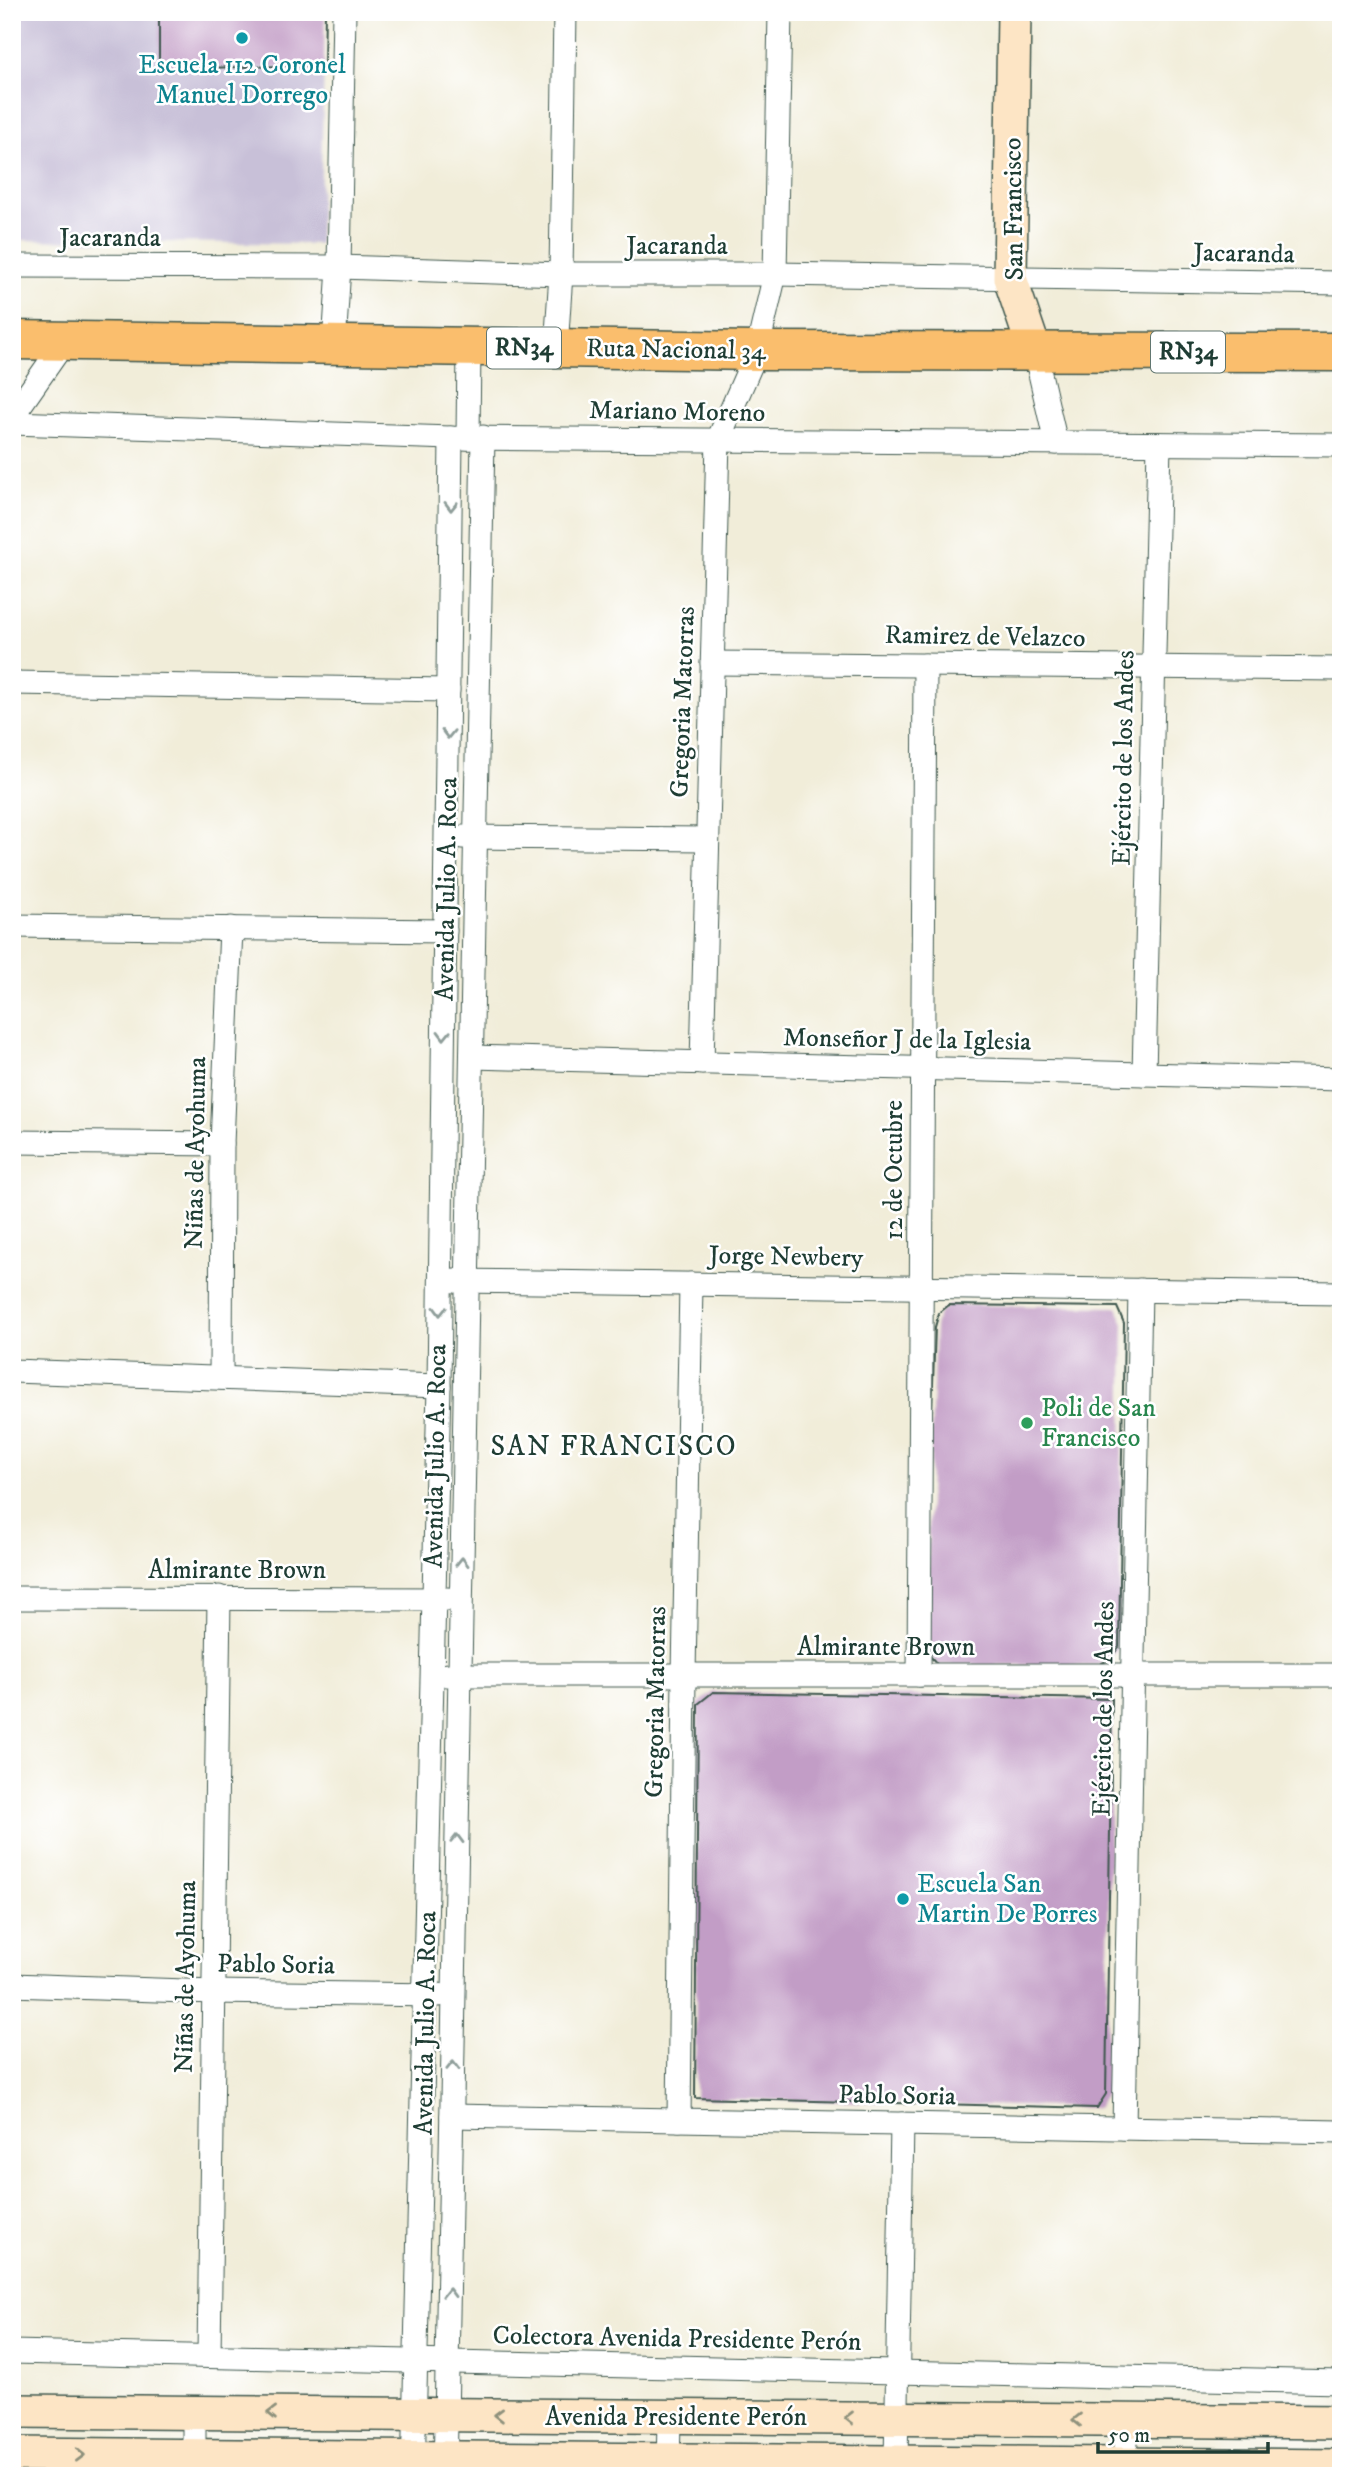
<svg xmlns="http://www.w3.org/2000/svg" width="1353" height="2488" font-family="'IM FELL DW Pica',serif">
<rect width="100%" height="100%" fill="#fff"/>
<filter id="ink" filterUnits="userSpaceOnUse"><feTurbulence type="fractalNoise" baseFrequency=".0143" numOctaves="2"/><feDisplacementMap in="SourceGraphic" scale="14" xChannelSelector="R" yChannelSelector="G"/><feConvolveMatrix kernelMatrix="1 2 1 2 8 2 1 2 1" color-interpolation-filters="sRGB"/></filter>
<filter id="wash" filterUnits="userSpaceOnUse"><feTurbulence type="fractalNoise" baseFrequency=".00686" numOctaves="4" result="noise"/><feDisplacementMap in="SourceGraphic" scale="28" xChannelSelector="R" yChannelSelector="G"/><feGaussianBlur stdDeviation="1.57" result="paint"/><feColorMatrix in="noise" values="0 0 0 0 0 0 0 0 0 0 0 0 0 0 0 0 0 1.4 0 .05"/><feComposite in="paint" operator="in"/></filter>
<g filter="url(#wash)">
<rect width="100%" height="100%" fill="#f1edd9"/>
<polygon fill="#c8c0d8" points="12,12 159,12 160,69 324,65 319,244 12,240"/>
<g id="blocks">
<g fill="#c29dc6">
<polygon points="159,12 325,12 324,65 159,69"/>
<polygon points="949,1305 1117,1307 1124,1323 1119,1647 1109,1660 1097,1665 938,1665 930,1656 928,1527 935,1327 939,1313"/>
<polygon points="713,1692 1112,1699 1106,2094 1097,2108 695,2098 698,1704"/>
</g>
</g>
</g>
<g filter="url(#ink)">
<use href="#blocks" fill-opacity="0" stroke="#3e574d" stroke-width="2"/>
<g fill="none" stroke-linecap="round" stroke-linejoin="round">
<g stroke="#3e574d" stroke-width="25">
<g id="street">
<polyline points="12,266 339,267 561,274 775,274 1341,283"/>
<polyline points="334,345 339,267 344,12"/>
<polyline points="556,348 561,274 565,12"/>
<polyline points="1035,352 1056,443"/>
<polyline points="12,417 65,341"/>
<polyline points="12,423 451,438 1341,445"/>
<polyline points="468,438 469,347"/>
<polyline points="712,663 1341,669"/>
<polyline points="12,683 448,690"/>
<polyline points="462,837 707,839"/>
<polyline points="12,926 445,931"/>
<polyline points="472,1057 1341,1079"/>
<polyline points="702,1063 718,440 757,351 775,274 780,12"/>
<polyline points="1144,1074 1159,444"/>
<polyline points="12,1142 222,1144"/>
<polyline points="454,1281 1341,1293"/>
<polyline points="12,1371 439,1386"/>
<polyline points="221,1378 222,1144 231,928"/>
<polyline points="12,1598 448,1599"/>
<polyline points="448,1675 1341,1675"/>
<polyline points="919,1675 925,665"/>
<polyline points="12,1985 214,1992 439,1995"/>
<polyline points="452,2116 1341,2132"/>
<polyline points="679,2120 684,1675 691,1284"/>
<polyline points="1124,2128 1140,1290"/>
<polyline points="12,2352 1341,2382"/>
<polyline points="209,2356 219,1597"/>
<polyline points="896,2462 902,2124"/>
<polyline points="668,2473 669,2417"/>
<polyline points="194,2476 194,2413"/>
<polyline points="413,2476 439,1386 451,438"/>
<polyline points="445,2476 483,437"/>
<polyline points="1126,2476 1126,2420"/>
</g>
</g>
<g stroke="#3e574d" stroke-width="36">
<g id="secondary">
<polyline points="1014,12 1010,278 1035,352"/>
<polyline points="12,2411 1341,2422"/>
<polyline points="12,2454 1341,2466"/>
</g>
</g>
<g stroke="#3e574d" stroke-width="41">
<polyline id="highway" points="12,340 757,351 1341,352"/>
</g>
<use href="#street" stroke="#fff" stroke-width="23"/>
<use href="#secondary" stroke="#fde5c5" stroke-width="33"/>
<use href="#highway" stroke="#fabe6d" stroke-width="38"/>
</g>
<defs><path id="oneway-chevron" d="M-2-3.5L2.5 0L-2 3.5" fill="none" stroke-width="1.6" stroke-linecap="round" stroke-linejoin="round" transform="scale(1.75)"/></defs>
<g stroke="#8f9e9a">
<use href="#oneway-chevron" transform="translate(451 506) rotate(91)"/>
<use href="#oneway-chevron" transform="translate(448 734) rotate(91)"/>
<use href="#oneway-chevron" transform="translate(444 1035) rotate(91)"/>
<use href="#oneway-chevron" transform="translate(440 1311) rotate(91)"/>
<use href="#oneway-chevron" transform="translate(462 1562) rotate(-89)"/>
<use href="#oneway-chevron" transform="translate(457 1839) rotate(-89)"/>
<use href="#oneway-chevron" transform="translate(453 2066) rotate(-89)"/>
<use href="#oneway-chevron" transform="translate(449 2293) rotate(-89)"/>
</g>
<g stroke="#8e917c">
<use href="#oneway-chevron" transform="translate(272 2413) rotate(-179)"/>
<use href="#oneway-chevron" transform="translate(499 2415) rotate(-179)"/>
<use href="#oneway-chevron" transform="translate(849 2418) rotate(-180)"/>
<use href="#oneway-chevron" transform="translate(1077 2420) rotate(-180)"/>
<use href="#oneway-chevron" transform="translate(80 2455) rotate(1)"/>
</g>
</g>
<g fill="#0f9aa8" stroke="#fff" stroke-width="2.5">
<circle cx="242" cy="38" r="7"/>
<circle cx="903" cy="1899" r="7"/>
</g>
<circle fill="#2e9e5b" stroke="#fff" stroke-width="2.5" cx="1027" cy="1423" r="7"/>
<g text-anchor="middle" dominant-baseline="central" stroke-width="5" stroke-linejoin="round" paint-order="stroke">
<g fill="#fff" stroke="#627771" stroke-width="2">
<rect x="487" y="327.5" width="74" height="41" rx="5"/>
<rect x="1151" y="331.5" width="74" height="41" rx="5"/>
</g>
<g font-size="24" font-weight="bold" fill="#1f3d34">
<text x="524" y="348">RN34</text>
<text x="1188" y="352">RN34</text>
</g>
<g font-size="26" fill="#0d838f" stroke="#fff">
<text x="242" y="65">Escuela 112 Coronel<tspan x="242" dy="30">Manuel Dorrego</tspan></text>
<text x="917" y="1884" text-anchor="start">Escuela San<tspan x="917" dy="30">Martin De Porres</tspan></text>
</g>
<g font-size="26" fill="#1f3d34" stroke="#fff">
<text transform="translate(1014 209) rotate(-91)">San Francisco</text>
<text x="110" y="238">Jacaranda</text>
<text x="677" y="246">Jacaranda</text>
<text transform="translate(1244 254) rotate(1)">Jacaranda</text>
<text transform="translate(676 350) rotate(1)">Ruta Nacional 34</text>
<text transform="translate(677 412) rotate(1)">Mariano Moreno</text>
<text transform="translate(985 637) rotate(1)">Ramirez de Velazco</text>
<text transform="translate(683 702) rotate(-88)">Gregoria Matorras</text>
<text transform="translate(1124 758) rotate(-89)">Ejército de los Andes</text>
<text transform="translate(447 889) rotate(-89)">Avenida Julio A. Roca</text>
<text transform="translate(907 1040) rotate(1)">Monseñor J de la Iglesia</text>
<text transform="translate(196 1153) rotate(-89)">Niñas de Ayohuma</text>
<text transform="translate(894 1170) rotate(-90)">12 de Octubre</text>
<text transform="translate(786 1257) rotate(1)">Jorge Newbery</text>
<text transform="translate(436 1456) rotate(-89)">Avenida Julio A. Roca</text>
<text x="237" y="1570">Almirante Brown</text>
<text x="886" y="1647">Almirante Brown</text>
<text transform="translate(656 1702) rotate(-89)">Gregoria Matorras</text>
<text transform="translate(1104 1709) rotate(-89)">Ejército de los Andes</text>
<text transform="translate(276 1965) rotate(1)">Pablo Soria</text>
<text transform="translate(186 1977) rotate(-89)">Niñas de Ayohuma</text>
<text transform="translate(426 2023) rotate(-89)">Avenida Julio A. Roca</text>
<text transform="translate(897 2096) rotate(1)">Pablo Soria</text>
<text transform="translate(677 2339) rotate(1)">Colectora Avenida Presidente Perón</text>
<text x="676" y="2417">Avenida Presidente Perón</text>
</g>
<g font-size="26" fill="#27864d" stroke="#fff" text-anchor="start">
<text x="1041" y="1408">Poli de San<tspan x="1041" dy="30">Francisco</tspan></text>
</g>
<g font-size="28" letter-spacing="2" fill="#1f3d34" stroke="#fff">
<text x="614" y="1446">SAN FRANCISCO</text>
</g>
</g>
<rect width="1353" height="2488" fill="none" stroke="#fff" stroke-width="42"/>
<path d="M1098 2442v10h170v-10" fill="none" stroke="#1f3d34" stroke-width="3.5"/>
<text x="1108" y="2442" font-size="21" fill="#1f3d34" stroke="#ffffff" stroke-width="5" paint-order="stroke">50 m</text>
</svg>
